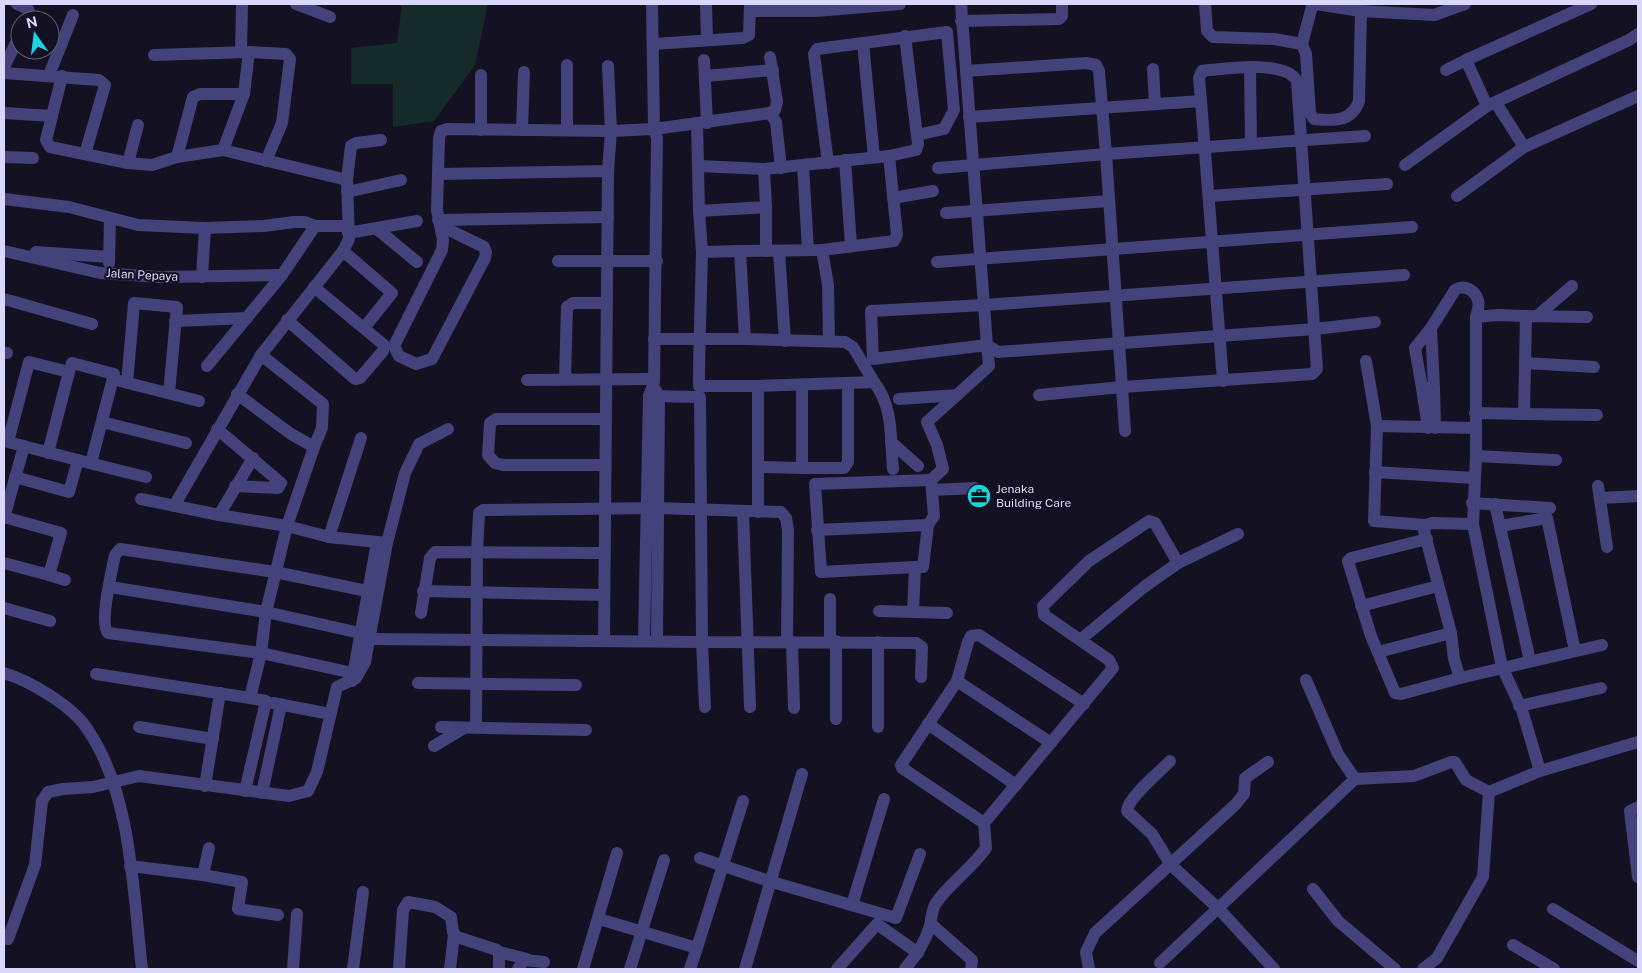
<svg xmlns="http://www.w3.org/2000/svg" width="1642" height="973" font-family="'Public Sans',sans-serif">
<rect width="100%" height="100%" fill="#141122"/>
<polygon fill="#152b2a" points="402,4 488,4 475,65 434,121 393,127 393,84 351,84 351,48 397,43"/>
<g fill="none" stroke-linecap="round" stroke-linejoin="round">
<g stroke="#43427b" stroke-width="12">
<polyline points="17,4 28,9 30,16 27,20"/>
<polyline points="296,4 330,17"/>
<polyline points="706,4 707,40"/>
<polyline points="961,4 987,345 998,352 1315,329 1375,322"/>
<path d="M1205,4L1207,31L1213,37L1274,39L1302,44L1306,54L1310,113L1314,119C1333,121 1352,122 1359,101L1361,11L1434,15L1465,4"/>
<polyline points="750,11 816,11 900,4"/>
<polyline points="961,21 1059,19 1062,16 1062,4"/>
<polyline points="863,43 874,157"/>
<polyline points="653,44 743,38 749,35 750,4"/>
<polyline points="1302,44 1312,6 1316,4 1361,11"/>
<polyline points="241,52 242,4"/>
<polyline points="249,52 286,54 290,59 282,123 266,161"/>
<polyline points="154,55 249,52 244,94 223,150"/>
<polyline points="704,60 707,123"/>
<polyline points="4,67 20,35"/>
<polyline points="1250,67 1251,144"/>
<polyline points="1153,69 1155,104"/>
<polyline points="1446,70 1466,60"/>
<polyline points="966,71 1086,63 1096,65 1099,71 1106,154 1365,136"/>
<polyline points="4,73 99,80 105,85 85,154"/>
<polyline points="49,75 73,15"/>
<polyline points="481,75 481,130"/>
<polyline points="62,76 46,140 50,147 128,163 152,165 177,157 223,150 347,180 349,239 343,251 261,355 174,506"/>
<polyline points="706,76 773,70"/>
<polyline points="1496,103 1524,147"/>
<polyline points="1487,106 1466,60 1591,4"/>
<polyline points="4,113 52,116"/>
<polyline points="770,113 776,122 781,168"/>
<polyline points="969,117 1201,101 1223,381"/>
<polyline points="697,123 699,211"/>
<polyline points="522,130 524,72"/>
<polyline points="567,130 567,65"/>
<polyline points="4,157 33,158"/>
<polyline points="177,157 193,97 200,94 244,94"/>
<polyline points="845,160 851,245"/>
<polyline points="128,163 138,125"/>
<polyline points="828,163 814,54 817,49 947,32 954,110 944,129 917,135"/>
<polyline points="1405,165 1487,106 1629,40 1638,34"/>
<polyline points="699,166 764,169"/>
<polyline points="803,166 808,250"/>
<polyline points="938,168 1106,154 1125,431"/>
<polyline points="439,174 608,171"/>
<polyline points="347,180 351,146 356,143 381,140"/>
<polyline points="347,192 401,180"/>
<polyline points="1209,196 1387,184"/>
<polyline points="1457,196 1524,147 1638,96"/>
<polyline points="893,198 933,191"/>
<polyline points="4,199 69,207 138,225 205,228 264,226 294,222 305,222 315,226 282,275 207,366"/>
<polyline points="946,213 1109,201"/>
<polyline points="438,220 608,217"/>
<polyline points="315,226 348,226"/>
<polyline points="441,226 484,247 486,252 485,258 432,359 416,364 399,356 394,346 442,250 443,240 437,210 439,138 441,131 447,129 611,131 654,129 770,113 775,110 777,102 770,57"/>
<polyline points="377,229 417,262"/>
<polyline points="348,233 417,221"/>
<polyline points="822,250 828,285 829,341"/>
<polyline points="4,251 100,273 160,277 282,275"/>
<polyline points="343,251 392,293 364,328"/>
<polyline points="740,251 822,250 894,241 897,235 889,156"/>
<polyline points="766,251 766,207"/>
<polyline points="779,251 785,341"/>
<polyline points="36,252 109,257"/>
<polyline points="702,252 699,211 766,207 764,169 889,156 916,150 918,144 905,36"/>
<polyline points="558,261 657,261"/>
<polyline points="937,262 1412,227"/>
<polyline points="109,263 110,219"/>
<polyline points="202,277 205,228"/>
<polyline points="4,299 92,324"/>
<polyline points="1537,316 1572,286"/>
<polyline points="1476,317 1498,315 1526,316"/>
<polyline points="287,320 355,379 360,378 383,351 384,345 314,287"/>
<polyline points="175,321 247,318"/>
<path d="M1431,328L1434,388H1422L1415,348L1431,328L1455,290C1464,284 1475,290 1478,300C1480,305 1477,312 1476,317V456L1473,524L1432,523L1426,525L1424,531L1451,633L1454,659L1460,678L1602,645"/>
<path d="M654,339H745L740,251L702,252C701,297 699,342 699,386H758"/>
<polyline points="745,339 845,342 853,347 874,382"/>
<polyline points="4,353 7,353"/>
<polyline points="1366,361 1377,426 1374,521 1426,525"/>
<polyline points="1525,363 1594,367"/>
<polyline points="69,372 72,363 114,374 91,463"/>
<polyline points="565,379 567,307 573,303 607,303"/>
<polyline points="527,380 654,379"/>
<polyline points="120,381 199,401"/>
<polyline points="127,383 134,303 177,307 169,393"/>
<polyline points="802,386 802,468 844,468 848,462 848,384"/>
<polyline points="1422,388 1428,428"/>
<polyline points="1434,388 1435,428"/>
<polyline points="655,389 659,396 657,641"/>
<polyline points="237,394 291,434 314,447 322,428 323,404 261,355"/>
<path d="M1039,395L1122,387L1312,374L1317,369L1297,81C1285,59 1223,69 1202,71L1199,78L1201,101"/>
<polyline points="649,396 700,397 702,642 916,643 922,647 921,677"/>
<polyline points="899,399 957,395"/>
<polyline points="1475,413 1524,414 1526,316 1587,317"/>
<polyline points="1524,414 1597,415"/>
<polyline points="102,422 186,443"/>
<polyline points="1377,426 1476,428"/>
<polyline points="217,429 281,483 278,488 235,486"/>
<polyline points="891,442 918,466"/>
<path d="M48,453L69,372L29,362L8,442C54,454 100,466 146,477"/>
<polyline points="1476,456 1556,460"/>
<polyline points="605,465 503,465 495,463 488,455 490,423 496,419 606,419"/>
<polyline points="758,467 802,468"/>
<polyline points="1375,472 1474,478"/>
<polyline points="15,477 69,492 78,460"/>
<polyline points="1598,486 1607,547"/>
<polyline points="932,490 975,488"/>
<polyline points="1600,498 1638,496"/>
<polyline points="141,499 219,515 287,526 329,537 387,543"/>
<polyline points="1472,503 1550,508"/>
<polyline points="1495,504 1530,661"/>
<polyline points="743,512 750,707"/>
<path d="M758,512V386L874,382C894,408 890,438 893,469"/>
<polyline points="219,515 253,458"/>
<polyline points="4,518 24,446"/>
<polyline points="1473,524 1502,667 1522,710 1540,771"/>
<polyline points="1500,526 1547,518 1575,651"/>
<polyline points="817,530 928,525"/>
<polyline points="329,537 361,438"/>
<polyline points="1427,539 1351,558 1348,561 1371,636 1395,693 1401,694 1460,678"/>
<polyline points="4,563 49,575 61,533 4,517"/>
<polyline points="915,567 821,572 815,484 931,480"/>
<polyline points="49,575 65,580"/>
<polyline points="110,587 266,612 360,633"/>
<polyline points="423,591 604,595"/>
<polyline points="1361,606 1438,586"/>
<polyline points="4,608 50,621"/>
<polyline points="879,611 913,612 915,567 923,567 928,525 934,516 931,480 943,469 937,445 927,422 989,366 987,345 873,359 871,311 985,305 1404,275"/>
<polyline points="913,612 947,613"/>
<polyline points="421,613 430,558 435,552 604,553"/>
<polyline points="369,639 702,642 705,707"/>
<polyline points="604,640 608,171 611,131 608,66"/>
<polyline points="1080,640 1144,587 1178,563"/>
<polyline points="644,641 649,396 654,382 657,138 654,129 652,4"/>
<polyline points="830,641 830,599"/>
<polyline points="792,642 794,708"/>
<polyline points="878,642 878,727"/>
<polyline points="1378,652 1451,633"/>
<path d="M4,673C30,681 73,706 88,730C132,795 133,893 142,969"/>
<path d="M353,673L261,653L108,633C99,623 112,570 115,555L120,549L275,572L367,591"/>
<polyline points="96,674 250,698"/>
<polyline points="1306,680 1338,754 1355,779 1414,776 1451,762 1455,762 1466,780 1489,792"/>
<polyline points="352,681 377,542"/>
<polyline points="957,681 968,642 971,636 979,635 1084,704"/>
<polyline points="418,683 576,685"/>
<polyline points="273,703 330,714"/>
<polyline points="1519,706 1601,688"/>
<polyline points="836,719 836,641"/>
<polyline points="928,724 1016,785"/>
<polyline points="476,726 477,552 479,513 483,510 657,508 781,512 786,518 788,530 787,642"/>
<polyline points="139,727 213,739"/>
<polyline points="441,727 586,730"/>
<polyline points="434,746 464,728"/>
<path d="M1170,761C1160,772 1128,797 1127,811L1152,834L1171,865L1219,909L1274,969"/>
<polyline points="205,786 220,693"/>
<polyline points="245,791 266,701 250,698 261,653 266,612 287,526 314,447"/>
<polyline points="262,793 281,705"/>
<polyline points="1638,807 1630,811 1638,877"/>
<polyline points="984,823 902,768 901,765 957,681 1051,743"/>
<polyline points="700,858 772,882 896,918 920,854"/>
<polyline points="130,866 203,875 209,848"/>
<polyline points="203,875 242,882 238,909 278,915"/>
<polyline points="1313,889 1338,921 1395,969"/>
<polyline points="852,905 884,799"/>
<polyline points="1553,909 1638,961"/>
<polyline points="599,919 697,948 690,969"/>
<polyline points="931,924 972,960 971,969"/>
<polyline points="8,939 35,865 42,801 48,792 63,789 93,787 139,776 289,796 308,791 317,772 337,687 356,678 365,662 387,543 405,473 419,444 448,429"/>
<polyline points="1513,945 1554,969"/>
<polyline points="697,948 743,801"/>
<polyline points="499,952 527,959"/>
<polyline points="1160,963 1355,779"/>
<polyline points="293,969 297,914"/>
<polyline points="353,969 363,892"/>
<polyline points="399,969 403,910 408,902 435,907 451,917 453,932 457,937 497,950 499,954 499,969"/>
<polyline points="450,969 454,935"/>
<polyline points="518,969 524,960 544,962"/>
<polyline points="583,969 617,853"/>
<polyline points="630,969 664,860"/>
<polyline points="745,969 802,774"/>
<polyline points="837,969 877,924 918,953"/>
<path d="M905,969C916,956 925,943 930,926C932,918 931,911 936,903C949,884 972,868 986,848L984,823L1113,668L1109,660L1044,615L1043,606L1089,561L1149,521L1155,523L1178,563L1238,534"/>
<polyline points="1089,969 1086,952 1095,933 1235,805 1244,794 1245,778 1268,762"/>
</g>
<polyline stroke="#43427b" stroke-width="12" points="1423,969 1437,958 1483,877 1489,792 1540,771 1638,742"/>
</g>
<defs>
<g id="office-disc" transform="scale(1.25)"><circle r="9.5" fill="#1fd1de" stroke="#141122"/><path d="M-6-3h4V-5.5h4V-3h4V5H-6ZM-1-4.5V-3h2v-1.5ZM-6 0V1H6V0Z" fill="#111"/></g>
</defs>
<g fill-rule="evenodd">
<use href="#office-disc" x="979" y="496"/>
</g>
<g text-anchor="middle" dominant-baseline="central" stroke-width="4.5" stroke-linejoin="round" paint-order="stroke">
<g font-size="12" fill="#dad8fa" stroke="#141122">
<text transform="translate(142 275) rotate(3)">Jalan Pepaya</text>
</g>
<g font-size="12" fill="#dad8fa" stroke="#141122" text-anchor="start">
<text x="996" y="489">Jenaka<tspan x="996" dy="14">Building Care</tspan></text>
</g>
</g>
<rect width="1642" height="973" fill="none" stroke="#dad8fa" stroke-width="10"/>
<g transform="translate(35 35) rotate(346)"><circle r="24" fill="#141122" stroke="#636178"/>
<path d="M0-4L9 19L0 12L-9 19Z" fill="#1fd1de"/>
<text y="-8" font-size="14" font-weight="bold" text-anchor="middle" fill="#dad8fa">N</text>
</g>
</svg>
